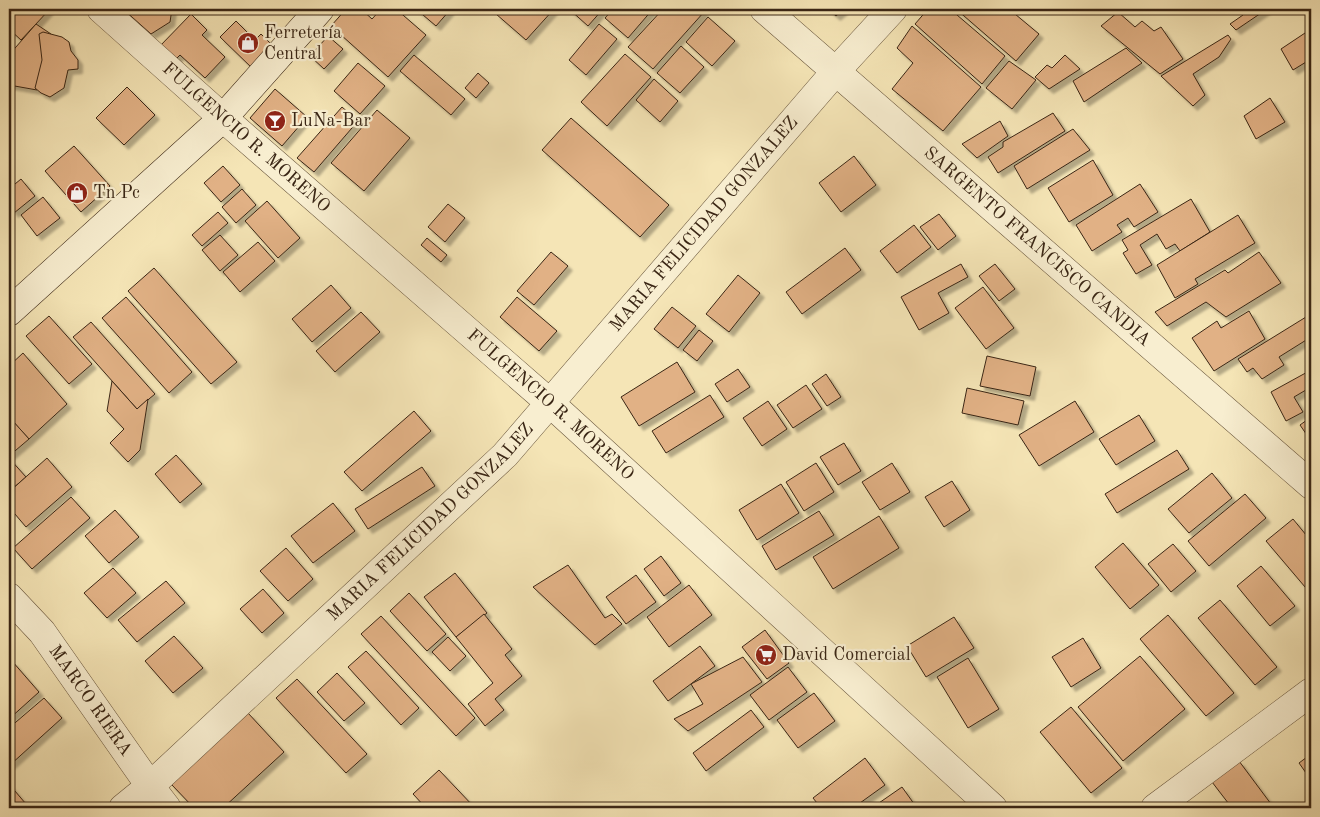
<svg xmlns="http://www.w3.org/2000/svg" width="1320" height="817" font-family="'Old Standard TT',serif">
<defs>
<filter id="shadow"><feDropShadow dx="4.5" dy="4.5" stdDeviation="1" flood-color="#0004"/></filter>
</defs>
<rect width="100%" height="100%" fill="#f5e5b6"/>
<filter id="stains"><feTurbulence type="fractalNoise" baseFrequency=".004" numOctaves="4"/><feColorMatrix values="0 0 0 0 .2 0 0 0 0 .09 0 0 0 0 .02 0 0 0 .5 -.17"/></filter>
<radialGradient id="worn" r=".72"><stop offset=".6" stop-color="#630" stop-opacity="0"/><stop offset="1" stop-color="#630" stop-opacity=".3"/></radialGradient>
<g fill="#e1b185" stroke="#3a2615" filter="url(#shadow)">
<polygon points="9,9 47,9 49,10 21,40 9,29"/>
<polygon points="123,9 172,9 170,22 151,34"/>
<polygon points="346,9 361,9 372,19 381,9 396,9 426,35 388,77 331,26"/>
<polygon points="416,9 448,9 450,10 436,26"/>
<polygon points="501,9 554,9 526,40 496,14"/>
<polygon points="569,9 603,9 588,26"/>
<polygon points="613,9 653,9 628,38 605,18"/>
<polygon points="663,9 700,9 704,12 653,69 628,47"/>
<polygon points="828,9 844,9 836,16"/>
<polygon points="928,9 950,9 1005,56 982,84 915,24"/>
<polygon points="956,9 1009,9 1039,34 1016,61"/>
<polygon points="1238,9 1267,9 1236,30 1230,24 1243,15"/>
<polygon points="1118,12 1135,27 1142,21 1154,31 1161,27 1183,59 1160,74 1101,26"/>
<polygon points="191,14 207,30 202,35 225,57 205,78 180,55 174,61 159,47"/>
<polygon points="708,17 735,41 712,66 686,42"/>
<polygon points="236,21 255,40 261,34 274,47 253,69 220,37"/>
<polygon points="36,24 51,34 37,90 9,85 9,55"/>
<polygon points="599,24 617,39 586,75 569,60"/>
<polygon points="912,26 981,87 943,131 892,89 913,63 897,48"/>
<polygon points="1311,29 1311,59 1293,70 1281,49"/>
<polygon points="43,32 62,37 69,42 71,51 78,60 78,69 68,70 64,88 50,97 41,93 35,88 42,60 39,34"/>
<polygon points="1228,35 1231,39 1219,57 1193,74 1205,95 1193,106 1161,76"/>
<polygon points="328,36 343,49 324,69 310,56"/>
<polygon points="681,46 704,67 680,93 657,73"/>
<polygon points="1126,48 1142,63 1084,102 1073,81"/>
<polygon points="625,54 651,77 607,126 581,102"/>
<polygon points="414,55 465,99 451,115 400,71"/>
<polygon points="1065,55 1080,69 1049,89 1035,77 1047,65 1052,68"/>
<polygon points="1009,61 1036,80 1012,109 986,88"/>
<polygon points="358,63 385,86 360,114 334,91"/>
<polygon points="478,73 489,83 476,98 465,88"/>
<polygon points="654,79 678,101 660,122 636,100"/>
<polygon points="127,87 155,115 124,145 96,118"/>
<polygon points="275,89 307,117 282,146 250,118"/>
<polygon points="1270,98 1285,122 1256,139 1244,116"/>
<polygon points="342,107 358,121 314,172 297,158"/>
<polygon points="377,110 410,138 364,191 331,163"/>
<polygon points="1053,113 1065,131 998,173 988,157 1003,147 1003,142"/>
<polygon points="571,118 669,205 640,237 542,150"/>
<polygon points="1000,121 1008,136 977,158 962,144"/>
<polygon points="1073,129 1090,150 1027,189 1014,166"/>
<polygon points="74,146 110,186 81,212 45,171"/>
<polygon points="854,156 876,185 841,212 819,183"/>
<polygon points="1093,160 1113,195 1069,222 1048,188"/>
<polygon points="223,166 240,185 221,202 204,183"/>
<polygon points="21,179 35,196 14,213 9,206 9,189"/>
<polygon points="1140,184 1158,212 1134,227 1128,218 1117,225 1122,232 1092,251 1076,225"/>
<polygon points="242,189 256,205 236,223 222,207"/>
<polygon points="43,197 60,218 37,236 21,215"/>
<polygon points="1191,199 1210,232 1180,251 1175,244 1166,249 1157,234 1140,245 1152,265 1136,274 1123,253 1128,250 1122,240"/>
<polygon points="267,201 300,238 278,258 245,221"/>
<polygon points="448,204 465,218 445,242 428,227"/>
<polygon points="218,212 228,223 202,246 192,235"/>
<polygon points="939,214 956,236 938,250 920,227"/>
<polygon points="1238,215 1255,243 1195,279 1198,284 1175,298 1157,265"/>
<polygon points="914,225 931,247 897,273 880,251"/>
<polygon points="220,235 238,255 220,271 202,250"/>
<polygon points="427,238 447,255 441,262 421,245"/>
<polygon points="258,242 275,261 240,292 223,272"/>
<polygon points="845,248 861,270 802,314 786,292"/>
<polygon points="551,252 568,266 534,305 517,291"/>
<polygon points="1259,252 1281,283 1226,317 1206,302 1167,326 1155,312 1225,270 1228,273"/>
<polygon points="961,264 968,277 938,293 949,313 919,330 901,297"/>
<polygon points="995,264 1015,289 999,301 979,276"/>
<polygon points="154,268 237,362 211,384 128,291"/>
<polygon points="738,275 760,293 729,332 706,314"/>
<polygon points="331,285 351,308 312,342 292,319"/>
<polygon points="983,287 1014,328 986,349 955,308"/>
<polygon points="126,297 192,372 169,393 102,318"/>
<polygon points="517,297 557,331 539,351 500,317"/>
<polygon points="672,307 696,326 678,348 654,329"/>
<polygon points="1249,311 1265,339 1214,371 1192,338 1217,321 1221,328"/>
<polygon points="361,312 380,332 335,372 316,351"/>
<polygon points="49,316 92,364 69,384 26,336"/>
<polygon points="1306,317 1311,325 1311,337 1279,357 1284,365 1262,379 1253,368 1247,372 1238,359"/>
<polygon points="91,322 155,394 137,409 73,337"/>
<polygon points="699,330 713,341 697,361 683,350"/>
<polygon points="23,353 67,404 29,439 9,417 9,366"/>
<polygon points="987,356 1036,367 1030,396 980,386"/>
<polygon points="677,362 695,392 639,426 621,397"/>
<polygon points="738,369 750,387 727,402 715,384"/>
<polygon points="1311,370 1311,387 1294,397 1303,412 1286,421 1271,392"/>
<polygon points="826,374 841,397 827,406 812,384"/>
<polygon points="112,381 137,409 148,399 140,450 128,462 110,443 124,429 107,411"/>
<polygon points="806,385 822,409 793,428 777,405"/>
<polygon points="967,388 1024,401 1018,425 962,413"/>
<polygon points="710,395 724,417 666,453 652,431"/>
<polygon points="768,401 787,429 762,446 743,418"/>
<polygon points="1075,401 1094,432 1039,466 1019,435"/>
<polygon points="414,411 431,431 362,491 344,472"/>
<polygon points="1139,415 1155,441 1116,465 1099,439"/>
<polygon points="1311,417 1311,441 1300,425"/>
<polygon points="12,420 29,439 9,456 9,423"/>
<polygon points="844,443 861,471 838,485 820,457"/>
<polygon points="1177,450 1189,469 1117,513 1105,494"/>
<polygon points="176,455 202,484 180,503 155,474"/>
<polygon points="9,458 26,477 12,489 9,485"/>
<polygon points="47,458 72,487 26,527 9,507 9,492"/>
<polygon points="816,463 834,492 804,511 786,482"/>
<polygon points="892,463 910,492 880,510 862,482"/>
<polygon points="422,467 435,486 368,529 355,509"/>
<polygon points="1212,473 1232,498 1189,533 1168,509"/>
<polygon points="952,481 970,510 944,527 925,497"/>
<polygon points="781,484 799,513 757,540 739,510"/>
<polygon points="1245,494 1266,518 1209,566 1188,541"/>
<polygon points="71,497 90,518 32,569 13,548"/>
<polygon points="333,503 355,531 313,563 291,536"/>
<polygon points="115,510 139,537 109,563 85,536"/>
<polygon points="819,511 834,535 776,570 762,546"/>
<polygon points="879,516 899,548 833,589 813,557"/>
<polygon points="1293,519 1311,541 1311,594 1266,541"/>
<polygon points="1123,543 1159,585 1130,609 1095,567"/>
<polygon points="1173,544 1196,571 1171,592 1148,564"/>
<polygon points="286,548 313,579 288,601 260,571"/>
<polygon points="661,556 681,583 664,596 644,569"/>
<polygon points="568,565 605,618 612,614 622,624 595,645 533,587"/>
<polygon points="1261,566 1295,606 1270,626 1237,586"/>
<polygon points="113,568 136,593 107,618 84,593"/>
<polygon points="455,573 487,613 456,637 424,597"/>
<polygon points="636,575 656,602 626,624 606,597"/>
<polygon points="166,581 185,603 137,642 118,620"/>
<polygon points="689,585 712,615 669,647 647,617"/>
<polygon points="263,589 284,613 262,633 240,609"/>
<polygon points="409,593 446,634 427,651 390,611"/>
<polygon points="1220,600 1277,667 1255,685 1198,618"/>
<polygon points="484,614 512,649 505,655 522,676 495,699 504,710 485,726 468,704 493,683 456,637"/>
<polygon points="1168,615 1234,693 1206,716 1140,639"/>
<polygon points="381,616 475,718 456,736 361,634"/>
<polygon points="954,617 974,648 926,677 907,646"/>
<polygon points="765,630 789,663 767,679 742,647"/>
<polygon points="174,636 203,668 173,693 145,661"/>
<polygon points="448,637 466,656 450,671 432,652"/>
<polygon points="1083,638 1101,668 1071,687 1052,657"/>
<polygon points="700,646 715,666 668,701 653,681"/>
<polygon points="366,651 419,708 401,725 348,667"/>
<polygon points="1140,656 1185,709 1123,761 1078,707"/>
<polygon points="743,657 762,682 688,731 674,719 703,704 691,684"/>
<polygon points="968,658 999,709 968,728 937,677"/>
<polygon points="12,661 39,692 9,719 9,664"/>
<polygon points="788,667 807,692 769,720 750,695"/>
<polygon points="337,673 365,703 344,721 317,692"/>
<polygon points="297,679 367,754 346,773 276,698"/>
<polygon points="814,693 835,721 798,748 777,720"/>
<polygon points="44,698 62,718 10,765 9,728"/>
<polygon points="1071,707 1122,768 1091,793 1040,732"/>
<polygon points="751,710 764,727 706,771 693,753"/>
<polygon points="248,713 284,752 223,808 194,808 171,784"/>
<polygon points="1311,754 1311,780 1299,763"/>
<polygon points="865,758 885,785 853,808 821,808 813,798"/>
<polygon points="1239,761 1274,808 1232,808 1212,782"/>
<polygon points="439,770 475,808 426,808 413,794"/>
<polygon points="9,784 26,804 21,808 9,808"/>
<polygon points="902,787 917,808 878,808 876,805"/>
<polygon points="1311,799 1311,808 1299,808"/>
</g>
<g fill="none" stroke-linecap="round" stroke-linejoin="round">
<g stroke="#69563d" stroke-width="29">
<g id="minor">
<path id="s1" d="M101,9L223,118L550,403L993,808"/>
<path id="s2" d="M9,597L42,632L150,786L167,808"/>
<path id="s3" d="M123,808L150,786L505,455L836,71L893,9"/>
</g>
</g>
<g stroke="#69563d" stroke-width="29">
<g id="tertiary">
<path id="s4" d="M764,9L1311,485"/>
<polyline points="1155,808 1311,692"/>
</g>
</g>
<g stroke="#3a2615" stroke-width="29">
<polyline id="secondary" points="9,312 223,118 320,9"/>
</g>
<use href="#minor" stroke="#f8eed0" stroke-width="28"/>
<use href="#tertiary" stroke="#f8eed0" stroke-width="28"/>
<use href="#secondary" stroke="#f8eed0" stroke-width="28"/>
</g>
<defs>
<g id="shop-disc" transform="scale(1.125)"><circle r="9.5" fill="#8f2418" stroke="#f8eed0"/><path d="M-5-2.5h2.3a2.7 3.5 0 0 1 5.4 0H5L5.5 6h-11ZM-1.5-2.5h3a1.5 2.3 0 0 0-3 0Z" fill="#fff"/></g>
<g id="bar-disc" transform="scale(1.125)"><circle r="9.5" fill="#8f2418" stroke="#f8eed0"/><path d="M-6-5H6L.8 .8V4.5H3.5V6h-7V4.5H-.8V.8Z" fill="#fff"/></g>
<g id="supermarket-disc" transform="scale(1.125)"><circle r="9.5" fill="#8f2418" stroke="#f8eed0"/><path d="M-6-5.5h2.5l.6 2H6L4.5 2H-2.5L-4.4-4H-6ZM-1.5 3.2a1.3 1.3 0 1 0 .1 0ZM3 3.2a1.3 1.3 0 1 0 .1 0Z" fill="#fff"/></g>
</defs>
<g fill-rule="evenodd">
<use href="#shop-disc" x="248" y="43"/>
<use href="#bar-disc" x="275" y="121"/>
<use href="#shop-disc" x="77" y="193"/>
<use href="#supermarket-disc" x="766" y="655"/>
</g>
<g text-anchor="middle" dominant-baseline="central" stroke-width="4.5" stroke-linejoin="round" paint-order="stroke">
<g font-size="18" fill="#3a2615" stroke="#f8eed0" text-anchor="start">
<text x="264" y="33">Ferretería<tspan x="264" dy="21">Central</tspan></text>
<text x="291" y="121">LuNa-Bar</text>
<text x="93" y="193">Tn Pc</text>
<text x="782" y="655">David Comercial</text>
</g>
<g font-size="18" fill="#3a2615" stroke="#f8eed0">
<text stroke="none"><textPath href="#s1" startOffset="194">FULGENCIO R. MORENO</textPath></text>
<text stroke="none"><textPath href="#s3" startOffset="825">MARIA FELICIDAD GONZALEZ</textPath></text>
<text stroke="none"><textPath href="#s4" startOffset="362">SARGENTO FRANCISCO CANDIA</textPath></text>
<text stroke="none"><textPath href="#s1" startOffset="599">FULGENCIO R. MORENO</textPath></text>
<text stroke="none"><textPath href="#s3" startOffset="420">MARIA FELICIDAD GONZALEZ</textPath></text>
<text stroke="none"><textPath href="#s2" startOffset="132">MARCO RIERA</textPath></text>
</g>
</g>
<rect width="1320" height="817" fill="none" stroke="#f5e5b6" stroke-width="30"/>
<rect x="10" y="10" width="1300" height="797" fill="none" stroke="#3a2615" stroke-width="2.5"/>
<rect x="15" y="15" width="1290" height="787" fill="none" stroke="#3a2615"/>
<rect width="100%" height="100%" filter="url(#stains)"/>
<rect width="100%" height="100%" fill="url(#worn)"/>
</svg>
